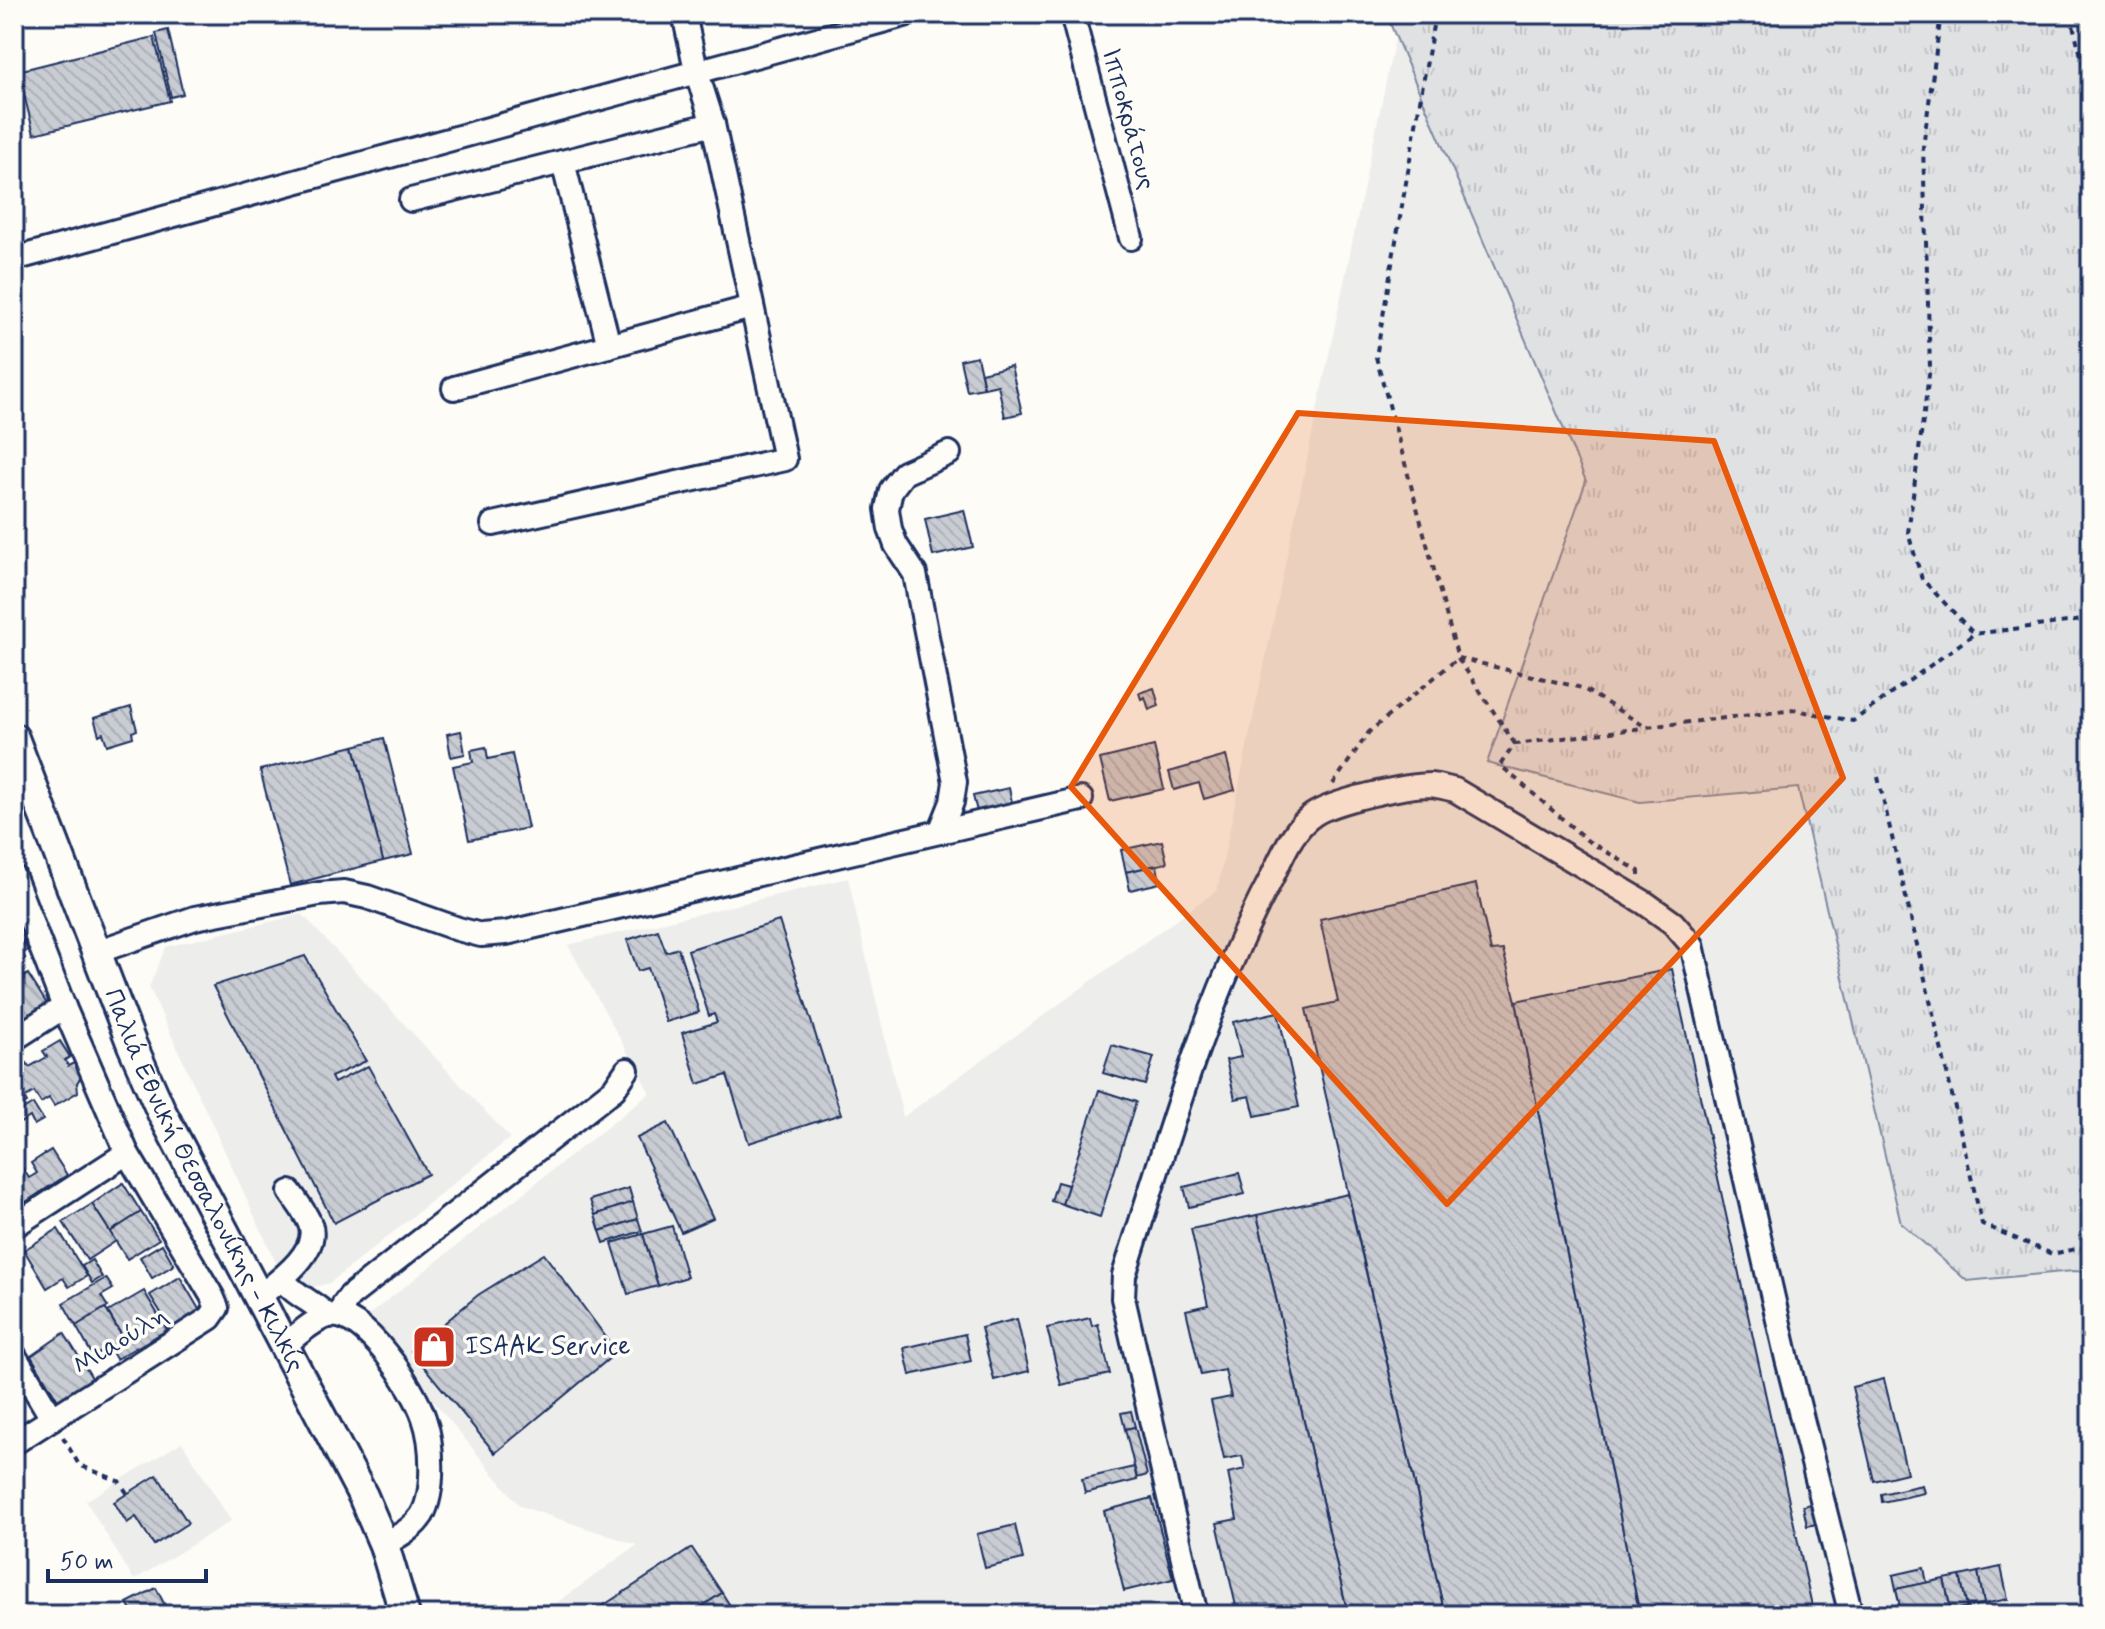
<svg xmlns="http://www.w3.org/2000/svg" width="2105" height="1629" font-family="Mynerve,sans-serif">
<defs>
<pattern id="grass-tufts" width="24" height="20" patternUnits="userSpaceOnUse" patternTransform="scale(2)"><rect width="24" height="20" fill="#e0e1e3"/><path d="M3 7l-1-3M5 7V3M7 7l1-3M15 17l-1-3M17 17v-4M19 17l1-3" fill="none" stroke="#c0c1c5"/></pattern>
<pattern id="building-back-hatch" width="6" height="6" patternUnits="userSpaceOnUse" patternTransform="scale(2)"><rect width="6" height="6" fill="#c9ccd3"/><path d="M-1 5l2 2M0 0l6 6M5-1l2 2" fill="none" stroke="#acb0b8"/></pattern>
</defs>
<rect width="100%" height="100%" fill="#fdfcf7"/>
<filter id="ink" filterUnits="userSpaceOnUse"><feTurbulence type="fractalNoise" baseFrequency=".0125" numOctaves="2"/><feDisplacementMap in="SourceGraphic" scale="16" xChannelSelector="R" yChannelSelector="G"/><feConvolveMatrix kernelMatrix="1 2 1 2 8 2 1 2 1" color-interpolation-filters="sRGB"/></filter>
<g filter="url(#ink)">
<g fill="#edeeec">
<polygon points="1400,14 2091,14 2091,1615 540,1615 637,1545 520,1506 365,1318 650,1093 568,945 848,878 903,1117 1217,890"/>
<polygon points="302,914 510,1138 330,1283 305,1289 278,1267 149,987 166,947"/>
<polygon points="182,1442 231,1521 134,1580 86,1501"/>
</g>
<polygon fill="url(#grass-tufts)" stroke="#7e88a0" stroke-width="2" points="1386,14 2091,14 2091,1272 2073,1271 1967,1281 1901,1223 1798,788 1640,802 1487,763 1586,481"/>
<g fill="url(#building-back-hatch)" stroke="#1b2f5e" stroke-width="2">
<polygon points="168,30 183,94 171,97 156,33"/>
<polygon points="154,37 170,101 34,134 18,71"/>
<polygon points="977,356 984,388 967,391 960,360"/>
<polygon points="1011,366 1022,413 1005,417 998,385 984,388 981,373"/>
<polygon points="964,510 973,547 933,556 925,519"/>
<polygon points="1154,688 1159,706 1149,710 1145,697 1141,699 1139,693"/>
<polygon points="131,707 137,730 132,732 133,737 107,745 103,733 99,735 94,718"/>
<polygon points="461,731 465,754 451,757 447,734"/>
<polygon points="384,738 413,854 383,861 354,746"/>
<polygon points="354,746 383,861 290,885 260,770"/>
<polygon points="1154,746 1164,789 1110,801 1100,759"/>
<polygon points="486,747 488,759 512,754 528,828 469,840 453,766 473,762 471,750"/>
<polygon points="1226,756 1235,790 1204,799 1199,783 1174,790 1169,772"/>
<polygon points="1009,788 1014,812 979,819 973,796"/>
<polygon points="1162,841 1167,863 1126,872 1121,850"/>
<polygon points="1157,865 1160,883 1130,890 1126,872"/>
<polygon points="1476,884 1491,951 1503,950 1516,1001 1640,1615 1445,1615 1306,1009 1338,1002 1320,919"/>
<polygon points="779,921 841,1114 749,1143 727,1075 698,1084 682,1033 717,1022 714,1014 709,1016 688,950"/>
<polygon points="14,928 28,950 22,954 25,958 14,965"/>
<polygon points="658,930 666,952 678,948 699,1012 666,1022 648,968 638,971 627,940"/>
<polygon points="305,956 366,1061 331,1077 334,1083 368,1066 428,1174 334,1223 213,986"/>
<polygon points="1672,969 1814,1615 1640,1615 1516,1001"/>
<polygon points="28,974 47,1004 14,1025 14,983"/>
<polygon points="1278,1012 1299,1107 1255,1116 1250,1096 1235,1099 1226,1060 1241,1057 1233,1022"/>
<polygon points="60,1041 70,1057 65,1060 68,1066 74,1063 81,1076 77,1083 78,1092 54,1106 49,1098 41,1103 34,1092 24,1098 14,1082 14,1071 27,1063 29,1067 47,1057 43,1051"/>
<polygon points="1112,1045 1154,1057 1145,1085 1103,1073"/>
<polygon points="14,1082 27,1103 19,1108 21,1111 33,1104 43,1120 34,1125 30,1117 14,1127"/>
<polygon points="1099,1090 1136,1102 1100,1217 1062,1204"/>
<polygon points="668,1123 713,1218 681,1232 637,1138"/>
<polygon points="51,1150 67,1175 18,1207 14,1200 14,1175 23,1169 29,1178 37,1173 31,1163"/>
<polygon points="1239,1173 1245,1194 1189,1207 1184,1187"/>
<polygon points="1057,1182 1068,1185 1062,1204 1051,1201"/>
<polygon points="123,1183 141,1212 110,1232 92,1204"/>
<polygon points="629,1188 633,1202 595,1215 590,1200"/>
<polygon points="1348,1194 1445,1615 1348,1615 1257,1215"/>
<polygon points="633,1202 638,1219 600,1231 595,1215"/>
<polygon points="92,1204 116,1241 87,1260 63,1222"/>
<polygon points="141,1212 159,1239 127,1259 110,1232"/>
<polygon points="1257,1215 1348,1615 1238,1615 1217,1523 1237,1519 1228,1473 1245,1469 1242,1456 1224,1459 1211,1401 1231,1397 1225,1370 1201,1375 1186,1310 1208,1305 1191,1229"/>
<polygon points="638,1219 642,1231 604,1243 600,1231"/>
<polygon points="672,1226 687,1277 658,1286 643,1234"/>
<polygon points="58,1229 87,1276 69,1287 63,1278 47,1288 24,1250"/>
<polygon points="643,1234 658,1286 628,1294 612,1243"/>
<polygon points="162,1244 174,1265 152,1278 140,1257"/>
<polygon points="544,1254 617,1352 495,1453 411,1351 478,1295"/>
<polygon points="92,1260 102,1277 92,1283 82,1266"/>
<polygon points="180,1277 200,1311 171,1329 150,1295"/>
<polygon points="106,1278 113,1289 101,1296 108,1307 76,1326 63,1303"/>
<polygon points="144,1291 167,1330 116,1359 109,1347 123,1338 108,1312"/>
<polygon points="105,1308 123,1338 93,1356 76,1326"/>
<polygon points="1090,1318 1092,1326 1098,1324 1110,1374 1061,1385 1047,1328"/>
<polygon points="1017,1319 1029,1371 994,1380 981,1328"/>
<polygon points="64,1333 94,1381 59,1402 31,1356"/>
<polygon points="965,1334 971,1361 910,1375 904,1348"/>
<polygon points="1884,1379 1907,1473 1874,1481 1852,1387"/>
<polygon points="14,1398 22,1412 14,1417"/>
<polygon points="1131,1411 1135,1427 1125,1429 1121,1413"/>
<polygon points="1135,1427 1147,1475 1137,1478 1125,1429"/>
<polygon points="1134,1467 1137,1480 1085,1493 1082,1479"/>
<polygon points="157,1475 188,1523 154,1545 136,1517 127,1523 114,1502"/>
<polygon points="1922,1485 1924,1493 1882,1502 1881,1494"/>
<polygon points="1152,1498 1173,1579 1124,1591 1104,1511"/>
<polygon points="1813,1503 1817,1524 1807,1526 1803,1506"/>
<polygon points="1015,1525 1023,1559 985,1568 977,1534"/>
<polygon points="692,1548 722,1593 689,1615 606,1615 601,1607"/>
<polygon points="2001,1567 2008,1599 1984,1604 1978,1572"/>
<polygon points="1924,1568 1927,1583 1896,1589 1893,1575"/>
<polygon points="1978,1572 1984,1604 1967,1607 1960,1576"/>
<polygon points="1960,1576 1967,1607 1951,1611 1944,1579"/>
<polygon points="1944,1579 1951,1611 1932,1615 1902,1615 1896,1589"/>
<polygon points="156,1588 170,1615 133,1615 127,1603"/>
<polygon points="722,1593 736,1615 689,1615"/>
</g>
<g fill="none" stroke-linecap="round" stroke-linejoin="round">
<g stroke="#1b2f5e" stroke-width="28">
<g id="minor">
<polyline points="1072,14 1131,238"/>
<polyline points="563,162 609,346"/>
<polyline points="411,200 713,124"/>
<polyline points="14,259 908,14"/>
<polyline points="454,388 752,307"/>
<polyline points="493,524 785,459 713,124 696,70 684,14"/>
<polyline points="940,832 952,802 955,782 915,574 896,545 890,529 887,509 891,490 904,473 949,453"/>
<polyline points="14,877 64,1007 127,1153 212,1296 217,1308 210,1318 14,1443"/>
<polyline points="96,952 195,918 319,894 344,892 367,897 458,929 481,935 506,933 1081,799"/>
<polyline points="14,1039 64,1007"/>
<polyline points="14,1226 127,1153"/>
<path d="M282,1279C294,1295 314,1302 328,1316"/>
<path d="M258,1297C276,1283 321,1252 310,1224C306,1213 297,1202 290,1192"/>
<polyline points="341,1316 344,1304 350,1296 614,1089 627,1070"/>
<path d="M283,1346C296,1337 313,1319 329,1316C364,1309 415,1390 424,1418C433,1443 435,1492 422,1515C413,1529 398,1536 384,1545"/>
<polyline points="14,1355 52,1418"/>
<path d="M1196,1615L1123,1298L1124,1275C1167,1141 1204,1006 1270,881C1281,859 1292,829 1313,815C1333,801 1406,785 1431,785C1438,786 1447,788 1455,790L1645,903L1673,923L1692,945L1787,1359L1851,1615"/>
</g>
</g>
<g stroke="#1b2f5e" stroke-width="34">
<g id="major">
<path id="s1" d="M14,738L132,1045L162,1113L363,1496L384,1545L405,1615"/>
</g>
</g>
<g stroke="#1b2f5e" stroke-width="4" stroke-dasharray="6 6" stroke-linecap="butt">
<polyline points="1435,14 1376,357 1458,658 1582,688 1646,727 1795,710 1853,721 1974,634 2083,620 2091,614"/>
<polyline points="1941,14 1923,147 1930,367 1908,533 1922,579 1974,634"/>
<polyline points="2070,14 2091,93"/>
<polyline points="1878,777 1982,1224 2052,1254 2091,1246"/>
<polyline points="1333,784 1369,732 1458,658 1515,744"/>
<polyline points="1639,875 1639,871 1588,841 1500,765 1515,744 1643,728"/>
<polyline points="63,1437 79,1465 119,1481 127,1493"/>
</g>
<use href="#minor" stroke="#fdfcf7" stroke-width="22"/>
<use href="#major" stroke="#fdfcf7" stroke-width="28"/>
</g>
</g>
<path fill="#e8590c" fill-opacity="0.2" stroke="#e8590c" stroke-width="6" stroke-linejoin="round" d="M1298,413L1714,441L1843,778L1447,1204L1071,787Z"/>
<defs>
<g id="shop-square" transform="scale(2.3)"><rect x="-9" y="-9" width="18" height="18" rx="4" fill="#c8321e" stroke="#fdfcf7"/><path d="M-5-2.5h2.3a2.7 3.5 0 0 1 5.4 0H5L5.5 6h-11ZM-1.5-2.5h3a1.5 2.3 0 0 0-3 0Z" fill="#fff"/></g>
</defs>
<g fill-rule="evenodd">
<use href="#shop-square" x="434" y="1347"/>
</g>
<g text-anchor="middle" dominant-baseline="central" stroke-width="7" stroke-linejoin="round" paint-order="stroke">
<g font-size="26" fill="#1b2f5e" stroke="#fdfcf7">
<text transform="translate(1128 119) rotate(75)">Ιπποκράτους</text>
<text stroke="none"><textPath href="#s1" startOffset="482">Παλιά Εθνική Θεσσαλονίκης - Κιλκίς</textPath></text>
<text transform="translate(121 1341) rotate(-32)">Μιαούλη</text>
</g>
<g font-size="26" fill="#1b2f5e" stroke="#fdfcf7" text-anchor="start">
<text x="465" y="1347">ISAAK Service</text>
</g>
</g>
<rect width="2105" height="1629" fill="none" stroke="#fdfcf7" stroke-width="48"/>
<rect x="24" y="24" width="2057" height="1581" fill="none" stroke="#1b2f5e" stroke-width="3" filter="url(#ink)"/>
<path d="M48 1569v12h158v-12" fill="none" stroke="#1b2f5e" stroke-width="4"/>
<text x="60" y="1569" font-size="24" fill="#1b2f5e" stroke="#fdfcf7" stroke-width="6" paint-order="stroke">50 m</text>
</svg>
